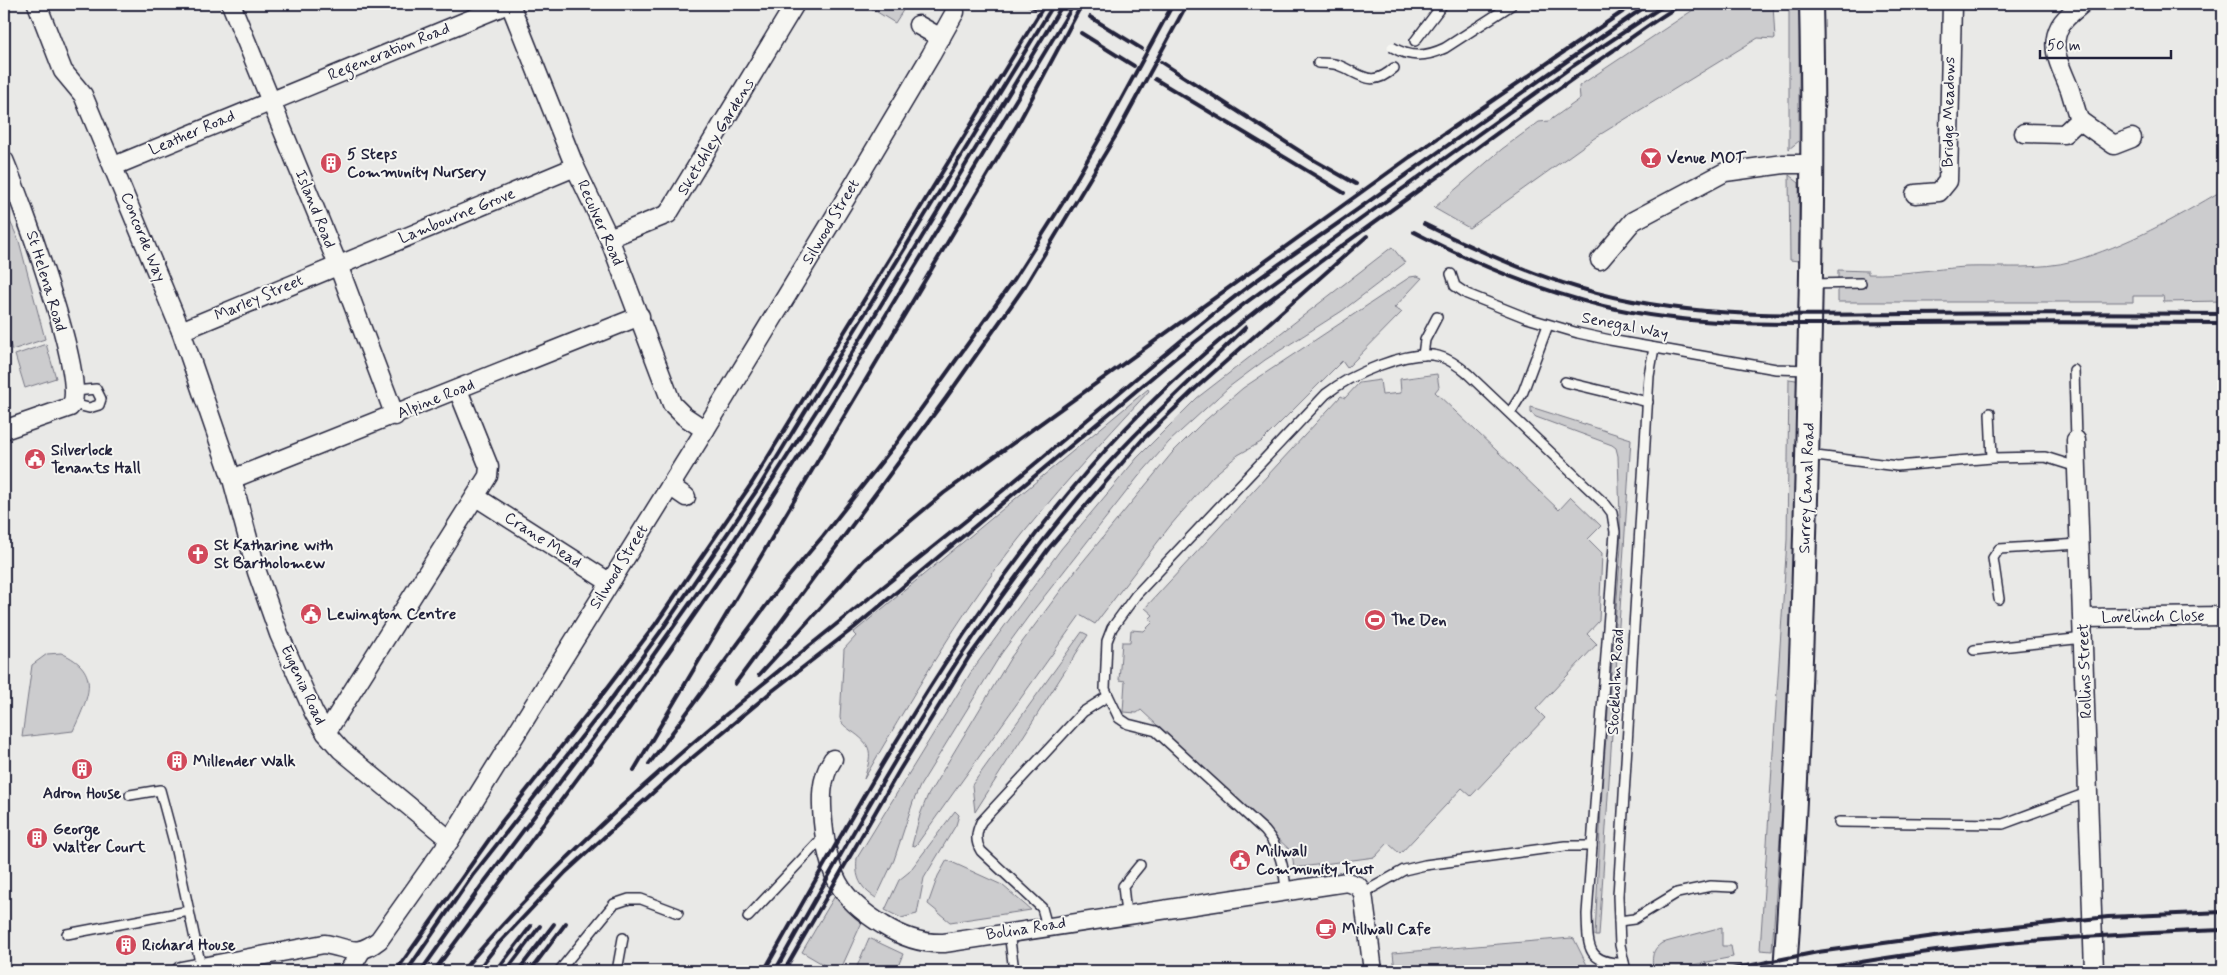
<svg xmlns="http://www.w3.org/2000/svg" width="2227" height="975" font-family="Mynerve,sans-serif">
<rect width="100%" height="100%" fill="#e9e9e7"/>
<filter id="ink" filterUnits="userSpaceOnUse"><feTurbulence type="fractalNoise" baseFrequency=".02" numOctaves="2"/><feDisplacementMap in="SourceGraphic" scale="10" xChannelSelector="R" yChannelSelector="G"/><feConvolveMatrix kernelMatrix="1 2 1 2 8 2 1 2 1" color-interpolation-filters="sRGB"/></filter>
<g filter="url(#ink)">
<g fill="#ccccce" stroke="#777784">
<polygon points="864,4 907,4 895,23"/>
<polygon points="1702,4 1773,4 1775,39 1758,38 1596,137 1469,228 1434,208 1502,149 1539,122 1549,121 1580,99 1579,86"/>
<polygon points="1789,4 1799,4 1799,141 1789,149"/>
<polygon points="1789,175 1799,183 1799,261 1790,260"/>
<path d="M2223,190V301L2164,302L2163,296H2133V302H1838V270L1868,271V274C1901,275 1933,269 1966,267C2000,266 2041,270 2073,261C2126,246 2176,218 2223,190Z"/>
<polygon points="4,208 19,241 45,339 12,350 4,325"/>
<path d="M1392,247L1405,263L1342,311L1265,360L1229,387L1169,442L1138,477L1028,617L1001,654L920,786L913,802L894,860L876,898C860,888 855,877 857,858L973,669L1061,549L1137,458L1197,398Z"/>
<polygon points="1417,276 1422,278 1394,308 1402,312 1347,368 1342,361 1261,442 1238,455 1212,477 1170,526 1095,624 1080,615 917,844 915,846 912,845 920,815 927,797 1011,657 1076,570 1172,453 1201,424 1243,388 1410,277"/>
<polygon points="46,344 56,378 25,388 15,355"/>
<polygon points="1437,374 1439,387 1435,392 1559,510 1571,497 1601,526 1588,539 1602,553 1599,621 1587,634 1597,644 1536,709 1545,718 1471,796 1462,788 1400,854 1388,843 1375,857 1294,868 1292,852 1141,710 1137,713 1123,712 1125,681 1119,680 1122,642 1130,642 1131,630 1144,631 1153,622 1149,619 1153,615 1145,608 1341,396 1345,398 1359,383 1380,380 1382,395 1401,393 1400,379"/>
<polygon points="1789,379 1796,380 1799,388 1791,681 1772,951 1760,950 1787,540"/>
<path d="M1148,389L1149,391C1100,444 1051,497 1007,554C953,625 909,702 864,779C872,753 874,746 850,730C845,726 842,725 840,718L844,649L856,636L853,633Z"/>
<polygon points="1531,407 1631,439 1599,936 1595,936 1602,787 1621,548 1618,456 1616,448 1612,445 1536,417 1531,413"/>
<polygon points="1082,632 1088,635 975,812 972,785"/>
<path d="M61,653C103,671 88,698 73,731L22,737L32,665L47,654Z"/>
<polygon points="955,811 959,815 956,825 924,878 917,914 901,918 885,910 899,880 909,872"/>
<polygon points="947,860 1002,885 1031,910 950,922 928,904 938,876"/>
<polygon points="836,894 849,912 862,922 840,971 824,971 826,966 802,952"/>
<path d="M1722,927V946H1731L1733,957L1662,971H1653C1652,959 1651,950 1662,943Z"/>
<polygon points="869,938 903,954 896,971 855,971"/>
<polygon points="1571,938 1574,939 1590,971 1395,971 1393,953"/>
</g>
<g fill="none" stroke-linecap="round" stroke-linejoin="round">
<g stroke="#22223b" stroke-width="12">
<g id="service">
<polyline points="1415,41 1443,4"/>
<path d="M1318,63C1324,63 1332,63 1338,65C1361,74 1371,89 1394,68"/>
<polyline points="1451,274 1455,286 1467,294 1527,318 1578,333 1610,340 1776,369 1809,370"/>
<polyline points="1811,284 1861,283"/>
<polyline points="1423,355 1425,340 1437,317"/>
<polyline points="2074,370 2076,440"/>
<polyline points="1565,382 1648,402"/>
<polyline points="73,404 89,408 99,405 101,399 96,389 75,391"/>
<polyline points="1510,413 1523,392 1548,325"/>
<polyline points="1808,455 1897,466 1992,458 1990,413"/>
<polyline points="1992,458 2045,457 2077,467"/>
<polyline points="1999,599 1993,558 1999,549 2080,544"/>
<polyline points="1974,650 2084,638"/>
<polyline points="130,795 160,790 175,846 201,967"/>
<polyline points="1839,822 2003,824 2089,792"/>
<path d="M1286,890C1284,868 1280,848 1265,831L1156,731L1128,724L1119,718L1105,689L1107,641L1112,628L1136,595L1326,394C1350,375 1408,349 1438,356C1450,359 1459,366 1468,374L1606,505L1612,513L1615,532L1587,914C1588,945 1586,964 1624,963"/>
<polyline points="1363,893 1404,870 1425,865 1565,846 1592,846"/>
<polyline points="1126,914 1123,886 1140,865"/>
<polyline points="748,917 824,836"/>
<polyline points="1619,921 1634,919 1677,893 1711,886 1732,887"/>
<path d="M1047,926L1042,908L981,851C975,841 976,833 981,822L1083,712L1108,696"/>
<polyline points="1009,932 1014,971"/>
<polyline points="67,934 189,911"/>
<polyline points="559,971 614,904 629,899 641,899 678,913"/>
<polyline points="617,971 623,938"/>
<polyline points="1626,971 1620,945 1618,896 1649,376 1654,348"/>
</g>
</g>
<g stroke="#22223b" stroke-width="21">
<g id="minor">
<polyline points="37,4 63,71 83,95 181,331 232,479 257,572 279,634 314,713 326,733 341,750 450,840"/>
<polyline points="231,4 338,265 395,416"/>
<polyline points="510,4 575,167 609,238 672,404 684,416 705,430"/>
<polyline points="918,25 941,38"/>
<polyline points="2079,120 2114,145 2132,138"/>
<path d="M2024,133L2064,134L2079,120C2076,110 2073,100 2070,90C2062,68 2048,49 2060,26C2065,17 2075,10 2082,4"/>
<path d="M4,160C17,191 92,388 70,407L4,430"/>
<polyline points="114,166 508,4"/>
<polyline points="1915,194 1939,192 1948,181 1952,4"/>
<polyline points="609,238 668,214 795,4"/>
<polyline points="1600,260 1633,221 1725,172 1784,164 1811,164"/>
<polyline points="181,331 575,167"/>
<polyline points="2076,440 2094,971"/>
<polyline points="232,479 640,316"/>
<polyline points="670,486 686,497"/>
<polyline points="476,497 609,582"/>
<polyline points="2083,618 2223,616"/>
<polyline points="326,733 488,476 489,467 458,390"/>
<path d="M833,759C820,779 821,799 823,822C828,873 838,898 883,925C902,937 921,944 944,943L1347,882L1358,886L1363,893L1373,971"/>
<path d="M181,971L324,944C348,947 355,959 379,940L450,840L705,430L846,198L931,55L955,12"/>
<polyline points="349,971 361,951"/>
</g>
</g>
<g stroke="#22223b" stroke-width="26">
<path id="tertiary" d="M1785,971C1799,771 1805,570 1809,369C1812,247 1814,125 1811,4"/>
</g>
<use href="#service" stroke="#f6f6f2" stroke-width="9"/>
<use href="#minor" stroke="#f6f6f2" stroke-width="18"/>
<use href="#tertiary" stroke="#f6f6f2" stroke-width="22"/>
<g stroke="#22223b" stroke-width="4">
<polyline points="1028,4 1035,8"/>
<polyline points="1090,17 1142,49"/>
<polyline points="1081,33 1134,66"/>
<polyline points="1161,62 1312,159 1356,184"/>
<polyline points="1155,79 1344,193"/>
<path d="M1424,224C1475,249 1525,272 1579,288C1686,320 1798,315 1908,314C2013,313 2118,313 2223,314"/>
<path d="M1414,232C1475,264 1536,290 1603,306C1699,329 1801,324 1900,323C2008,322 2115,322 2223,323"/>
<polyline points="759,675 864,560 944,493 1410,157 1634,4"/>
<polyline points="735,684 946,398 1025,286 1115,137 1187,4"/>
<polyline points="649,764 779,588 823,536 898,441 1015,278 1062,204 1104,131 1173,4"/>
<polyline points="634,770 1019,122 1082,4"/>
<polyline points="396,971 500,824 602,695 655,625 752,483 1045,4"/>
<polyline points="407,971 472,876 609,702 661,631 759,487 1054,4"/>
<polyline points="421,971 482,885 616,708 729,548 827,394 1063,4"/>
<polyline points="434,971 624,716 736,555 835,399 1074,4"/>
<path d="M462,971C600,807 776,673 943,539C1038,464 1128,383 1222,307C1262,274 1305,247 1347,217C1447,146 1547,74 1649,4"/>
<polyline points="477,971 499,943 566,872 680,768 771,692 855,627 1174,359 1244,304 1423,174 1573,66 1666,4"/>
<polyline points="496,971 531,926"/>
<polyline points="506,971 540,926"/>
<polyline points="518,971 554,924"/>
<polyline points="530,971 566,923"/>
<path d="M764,971C871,783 976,587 1125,429C1219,330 1333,252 1443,173C1500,131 1556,90 1614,50C1636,34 1658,18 1682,4"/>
<path d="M775,971C871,801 965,626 1095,478C1142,425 1195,377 1246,327"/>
<polyline points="784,971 899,771 969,657 1049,548 1142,440 1196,388 1367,236"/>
<polyline points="1722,971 1818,952 1957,933 2108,917 2223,912"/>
<path d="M1812,971C1947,944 2086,935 2223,930"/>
</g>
<g stroke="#22223b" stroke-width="12" stroke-linecap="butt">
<path id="service-bridge" d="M1392,47C1410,58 1426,57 1445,48L1513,4"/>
</g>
<use href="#service-bridge" stroke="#f6f6f2" stroke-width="9"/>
</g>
</g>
<defs>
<g id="bar-disc" transform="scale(1.125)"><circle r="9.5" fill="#d1495b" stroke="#f6f6f2"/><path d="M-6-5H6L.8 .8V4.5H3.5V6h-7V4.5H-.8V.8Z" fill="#fff"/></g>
<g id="building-disc" transform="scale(1.125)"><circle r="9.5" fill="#d1495b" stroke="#f6f6f2"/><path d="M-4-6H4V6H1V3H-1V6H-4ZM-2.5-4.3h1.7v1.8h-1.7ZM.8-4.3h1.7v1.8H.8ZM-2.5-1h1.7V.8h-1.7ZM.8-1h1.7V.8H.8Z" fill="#fff"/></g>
<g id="civic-disc" transform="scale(1.125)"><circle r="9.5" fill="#d1495b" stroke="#f6f6f2"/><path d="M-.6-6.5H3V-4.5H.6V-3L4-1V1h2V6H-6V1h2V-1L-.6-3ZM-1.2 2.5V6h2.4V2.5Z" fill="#fff"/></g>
<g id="church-disc" transform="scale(1.125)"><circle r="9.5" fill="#d1495b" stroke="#f6f6f2"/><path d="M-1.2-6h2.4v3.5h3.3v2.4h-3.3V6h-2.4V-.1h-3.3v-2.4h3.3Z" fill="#fff"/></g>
<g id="stadium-disc" transform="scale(1.125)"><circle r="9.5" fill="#d1495b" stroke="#f6f6f2"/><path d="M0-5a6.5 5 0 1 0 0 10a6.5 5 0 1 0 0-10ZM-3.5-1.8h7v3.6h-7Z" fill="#fff"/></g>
<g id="cafe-disc" transform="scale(1.125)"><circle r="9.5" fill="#d1495b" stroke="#f6f6f2"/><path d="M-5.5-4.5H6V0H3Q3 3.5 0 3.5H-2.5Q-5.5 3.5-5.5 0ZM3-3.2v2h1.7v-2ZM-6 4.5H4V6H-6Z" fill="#fff"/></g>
</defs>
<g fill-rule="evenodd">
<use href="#bar-disc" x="1651" y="158"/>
<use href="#building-disc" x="331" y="163"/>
<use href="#civic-disc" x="35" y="459"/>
<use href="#church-disc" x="198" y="554"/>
<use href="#civic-disc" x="311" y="614"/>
<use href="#stadium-disc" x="1375" y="620"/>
<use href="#building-disc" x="177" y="761"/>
<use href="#building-disc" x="82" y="769"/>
<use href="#building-disc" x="37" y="838"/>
<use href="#civic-disc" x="1240" y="860"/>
<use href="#cafe-disc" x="1326" y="929"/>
<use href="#building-disc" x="126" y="945"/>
</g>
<g text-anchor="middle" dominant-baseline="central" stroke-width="4" stroke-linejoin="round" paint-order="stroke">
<g font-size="16" fill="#22223b" stroke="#f6f6f2">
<text transform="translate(389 52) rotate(-22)">Regeneration Road</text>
<text transform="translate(1949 112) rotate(-89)">Bridge Meadows</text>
<text transform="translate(192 133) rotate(-23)">Leather Road</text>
<text transform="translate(716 137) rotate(-59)">Sketchley Gardens</text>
<text transform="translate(315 209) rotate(68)">Island Road</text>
<text transform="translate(457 216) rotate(-22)">Lambourne Grove</text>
<text transform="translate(831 222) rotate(-59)">Silwood Street</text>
<text transform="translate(600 223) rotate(66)">Reculver Road</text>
<text transform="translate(143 237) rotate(68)">Concorde Way</text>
<text transform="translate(46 281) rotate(73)">St Helena Road</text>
<text transform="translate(259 298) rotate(-23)">Marley Street</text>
<text transform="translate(1625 326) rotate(11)">Senegal Way</text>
<text transform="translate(436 399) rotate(-22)">Alpine Road</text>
<text transform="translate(1807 488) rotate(-88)">Surrey Canal Road</text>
<text transform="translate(543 540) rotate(33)">Crane Mead</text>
<text transform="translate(619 567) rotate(-58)">Silwood Street</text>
<text transform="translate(2153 617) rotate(-1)">Lovelinch Close</text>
<text transform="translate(2085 671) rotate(-92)">Rollins Street</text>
<text transform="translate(1616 682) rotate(-87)">Stockholm Road</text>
<text transform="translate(303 685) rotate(65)">Eugenia Road</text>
<text transform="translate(1026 929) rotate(-9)">Bolina Road</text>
</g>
<g font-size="16" font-weight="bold" fill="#22223b" stroke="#f6f6f2" text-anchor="start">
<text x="347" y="154">5 Steps<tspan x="347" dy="18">Community Nursery</tspan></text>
<text x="1667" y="158">Venue MOT</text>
<text x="51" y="450">Silverlock<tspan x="51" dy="18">Tenants Hall</tspan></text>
<text x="214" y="545">St Katharine with<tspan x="214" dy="18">St Bartholomew</tspan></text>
<text x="327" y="614">Lewington Centre</text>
<text x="1391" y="620">The Den</text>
<text x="193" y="761">Millender Walk</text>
<text x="82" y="793" text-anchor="middle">Adron House</text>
<text x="53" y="829">George<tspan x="53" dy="18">Walter Court</tspan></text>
<text x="1256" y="851">Millwall<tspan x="1256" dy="18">Community Trust</tspan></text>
<text x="1342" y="929">Millwall Cafe</text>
<text x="142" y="945">Richard House</text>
</g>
</g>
<rect width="2227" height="975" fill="none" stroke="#f6f6f2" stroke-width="20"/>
<rect x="10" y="10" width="2207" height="955" fill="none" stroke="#22223b" stroke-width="2" filter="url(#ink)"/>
<path d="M2040 50v8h131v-8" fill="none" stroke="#22223b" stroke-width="2.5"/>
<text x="2047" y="50" font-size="15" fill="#22223b" stroke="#f6f6f2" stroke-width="4" paint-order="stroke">50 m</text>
</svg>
